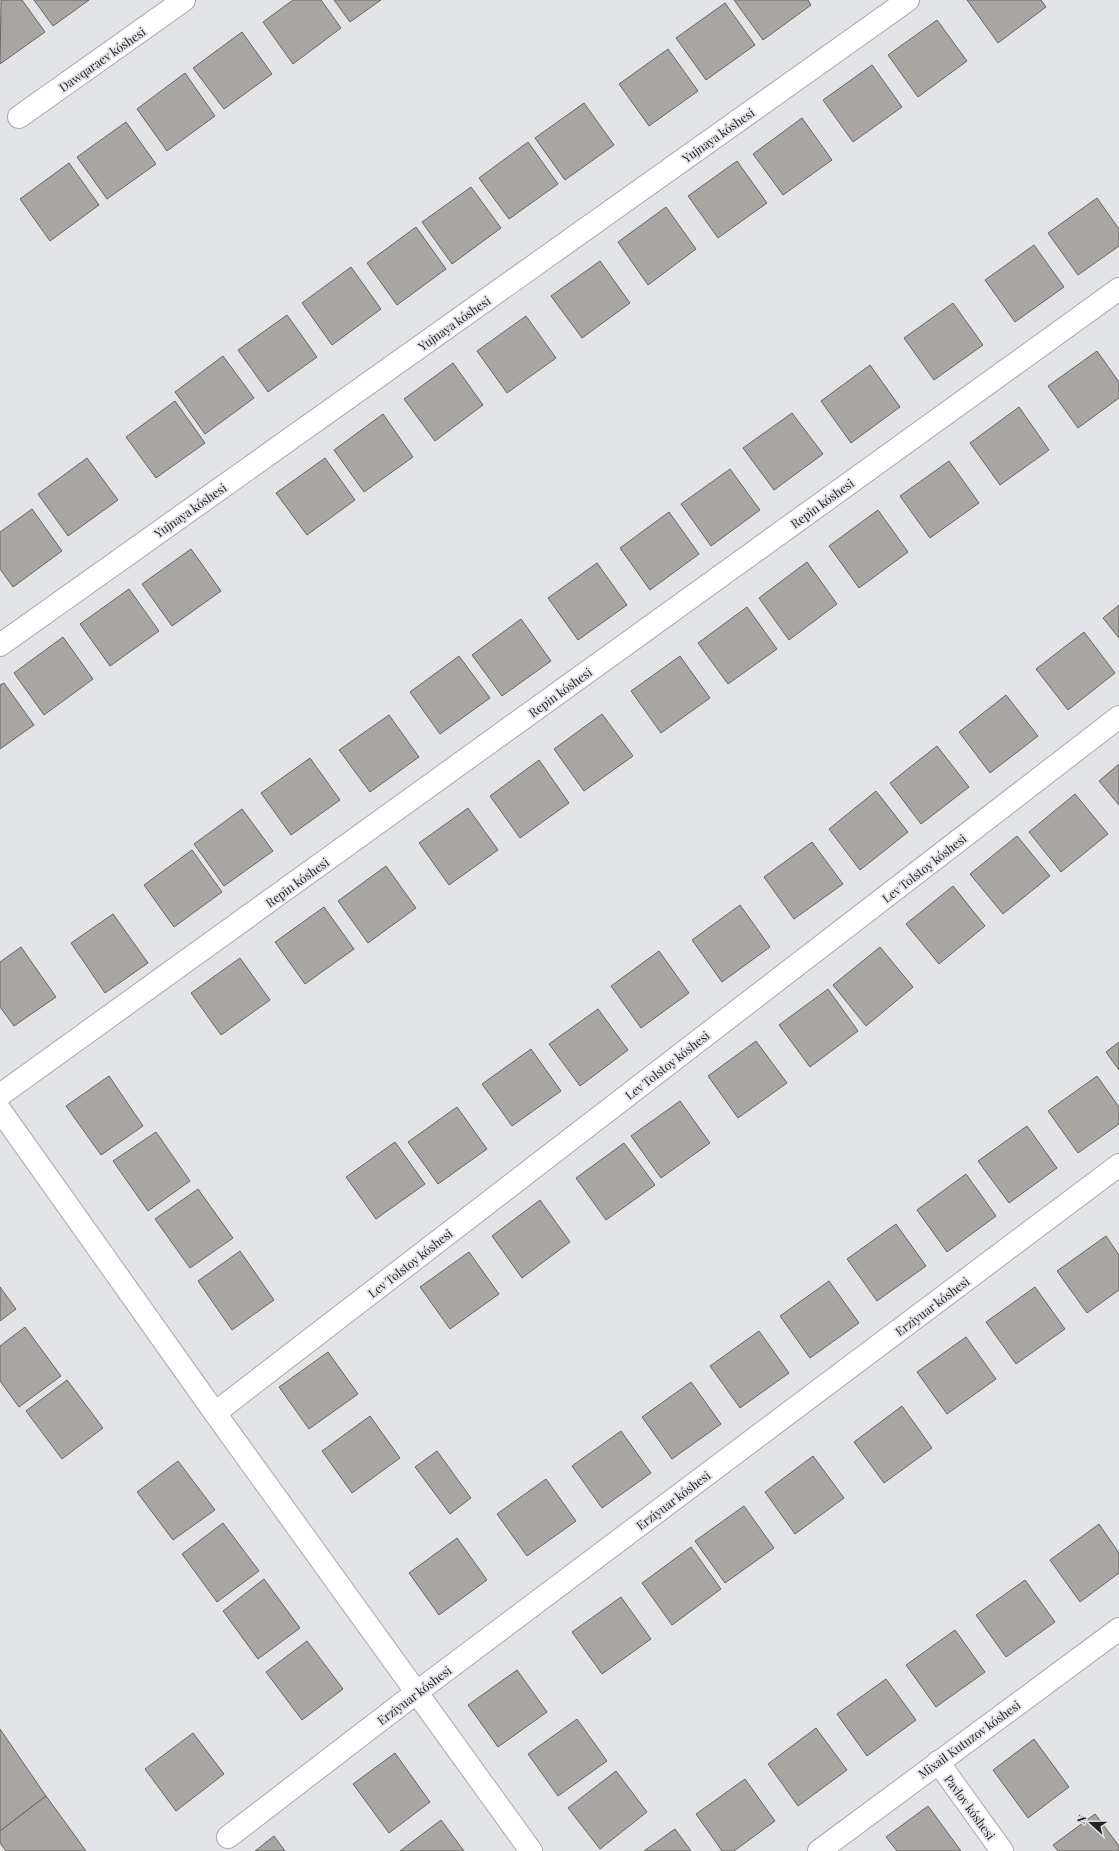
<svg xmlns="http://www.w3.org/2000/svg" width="1119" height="1851" font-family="'Playfair Display',serif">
<rect width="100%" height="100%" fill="#e3e4e8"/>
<g fill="#a8a5a2" stroke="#686663">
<polygon points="1,0 22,0 45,32 0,64"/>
<polygon points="34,0 89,0 53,26"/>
<polygon points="293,0 321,0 341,28 293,64 263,22"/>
<polygon points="334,0 381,0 350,22"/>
<polygon points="734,0 808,0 811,5 763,40"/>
<polygon points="967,0 1041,0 1046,7 998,43"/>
<polygon points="725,3 755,45 706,80 676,38"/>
<polygon points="937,20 967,61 918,97 888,55"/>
<polygon points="242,32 272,74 224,109 193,68"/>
<polygon points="668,49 698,91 649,126 619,84"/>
<polygon points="872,65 902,107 853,142 823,100"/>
<polygon points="185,73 215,116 167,151 137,109"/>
<polygon points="584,103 614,145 565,180 535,138"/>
<polygon points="802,118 832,160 783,195 753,154"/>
<polygon points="126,122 156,164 107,199 77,157"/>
<polygon points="528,142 558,184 509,219 479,178"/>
<polygon points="737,161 767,203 718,238 688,196"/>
<polygon points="69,163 99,205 50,241 20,199"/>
<polygon points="471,187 501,228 452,264 422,222"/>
<polygon points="1097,198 1119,229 1119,246 1078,275 1048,233"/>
<polygon points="666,207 696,249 648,285 618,242"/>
<polygon points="416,227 446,269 397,305 367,263"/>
<polygon points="1034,245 1064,287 1015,322 985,280"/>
<polygon points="600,261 630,303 582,338 551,296"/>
<polygon points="351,267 381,309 332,345 302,303"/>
<polygon points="953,303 983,345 934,380 904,338"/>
<polygon points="287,315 317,357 268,392 238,350"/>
<polygon points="526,316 556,358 507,393 477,351"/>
<polygon points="1097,351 1119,382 1119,398 1078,428 1048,386"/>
<polygon points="223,356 254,398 205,434 175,392"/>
<polygon points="453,363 483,405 435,441 404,399"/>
<polygon points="870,365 900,407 851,443 821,401"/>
<polygon points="175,401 205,443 156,478 126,437"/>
<polygon points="1019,407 1049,450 1000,485 970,443"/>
<polygon points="792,413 823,454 774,490 743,448"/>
<polygon points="383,414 413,457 364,492 334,450"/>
<polygon points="87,458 118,500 68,536 38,494"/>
<polygon points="325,458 355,500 307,535 276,493"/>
<polygon points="949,461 979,503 930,538 900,496"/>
<polygon points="730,469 760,510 711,546 681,504"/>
<polygon points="32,509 62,551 13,587 0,569 0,532"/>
<polygon points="878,510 908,552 859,588 829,546"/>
<polygon points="669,512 699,554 650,590 620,548"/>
<polygon points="191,549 221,591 172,626 142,584"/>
<polygon points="807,562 837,604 789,640 759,598"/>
<polygon points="597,563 627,605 578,640 548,598"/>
<polygon points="129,589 159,631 110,666 80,624"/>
<polygon points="1119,605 1119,638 1103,618"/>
<polygon points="747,607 777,649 728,684 698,643"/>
<polygon points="521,619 551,661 502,696 472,655"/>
<polygon points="1084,632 1115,673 1068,710 1036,669"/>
<polygon points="63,637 93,679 44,715 14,673"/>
<polygon points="459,656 490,698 440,734 410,692"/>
<polygon points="680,656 710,698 661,733 631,691"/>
<polygon points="4,683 34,725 0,749 0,685"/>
<polygon points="1006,695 1038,736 990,773 959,732"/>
<polygon points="602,714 633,756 584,791 554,749"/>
<polygon points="389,715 419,757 370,792 339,750"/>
<polygon points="937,746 969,787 921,824 890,783"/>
<polygon points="310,758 340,800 291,835 261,793"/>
<polygon points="539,760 569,803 520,838 490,796"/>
<polygon points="1119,764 1119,805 1099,781"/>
<polygon points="876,791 908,832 860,870 829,829"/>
<polygon points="1075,794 1108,834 1061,872 1029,832"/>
<polygon points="468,808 498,850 449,885 419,843"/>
<polygon points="242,809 273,851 224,886 194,844"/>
<polygon points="1017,836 1050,876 1003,914 970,874"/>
<polygon points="812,842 843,884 794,919 764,877"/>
<polygon points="192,850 222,892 174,927 144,885"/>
<polygon points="386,866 416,908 368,943 338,901"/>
<polygon points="953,886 985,926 939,964 906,924"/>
<polygon points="740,905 770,947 722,982 692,940"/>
<polygon points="324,907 354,949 305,984 275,942"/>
<polygon points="113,914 148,963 105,993 71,943"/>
<polygon points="21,947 56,997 14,1026 0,1007 0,962"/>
<polygon points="880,947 913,987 866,1026 833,985"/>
<polygon points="659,951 689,993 641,1028 611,986"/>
<polygon points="240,958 270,1000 221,1035 191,993"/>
<polygon points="828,989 858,1031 810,1067 779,1025"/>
<polygon points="598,1009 628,1050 580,1086 549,1044"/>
<polygon points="756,1041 787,1083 738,1118 708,1076"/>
<polygon points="1119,1042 1119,1070 1106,1052"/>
<polygon points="531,1049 561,1091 512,1126 482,1084"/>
<polygon points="109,1076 143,1126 101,1155 66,1106"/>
<polygon points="1097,1076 1119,1107 1119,1124 1078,1153 1048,1111"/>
<polygon points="680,1101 710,1143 661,1178 631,1136"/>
<polygon points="457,1107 487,1149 438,1184 408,1142"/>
<polygon points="1027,1126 1057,1168 1009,1203 978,1161"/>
<polygon points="156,1132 190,1181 148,1211 113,1161"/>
<polygon points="395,1142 425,1184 376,1219 346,1177"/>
<polygon points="624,1143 655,1185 606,1220 576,1178"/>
<polygon points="966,1174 996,1216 947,1252 917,1210"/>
<polygon points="198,1189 233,1238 190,1268 155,1219"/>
<polygon points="540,1200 570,1242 522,1278 492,1236"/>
<polygon points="896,1224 926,1266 877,1301 847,1259"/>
<polygon points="1106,1236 1119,1255 1119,1290 1087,1313 1057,1271"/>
<polygon points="240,1251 274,1300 232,1330 198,1281"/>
<polygon points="469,1252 499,1294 450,1329 420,1287"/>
<polygon points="829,1281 859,1323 810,1358 780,1316"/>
<polygon points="0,1287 16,1309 0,1321"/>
<polygon points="1035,1287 1065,1329 1016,1364 986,1322"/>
<polygon points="25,1327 61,1376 19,1407 0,1381 0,1346"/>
<polygon points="759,1331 789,1373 740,1408 710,1366"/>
<polygon points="966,1337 996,1379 947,1414 917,1372"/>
<polygon points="328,1352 358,1394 309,1429 279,1387"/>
<polygon points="67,1380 103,1428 62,1459 26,1411"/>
<polygon points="691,1382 721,1424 672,1459 642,1417"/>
<polygon points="902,1406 932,1448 884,1483 854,1442"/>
<polygon points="370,1416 400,1458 352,1493 322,1451"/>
<polygon points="621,1431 651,1473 602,1508 572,1466"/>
<polygon points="437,1451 471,1498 450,1514 415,1467"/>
<polygon points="813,1456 844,1498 795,1534 765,1492"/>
<polygon points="178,1461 215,1510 173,1540 137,1492"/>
<polygon points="546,1479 576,1521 527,1556 497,1514"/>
<polygon points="744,1506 774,1548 725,1583 695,1541"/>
<polygon points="223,1523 259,1571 217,1602 182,1554"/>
<polygon points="1099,1524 1119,1553 1119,1573 1080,1602 1050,1560"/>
<polygon points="457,1538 487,1580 439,1615 409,1573"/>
<polygon points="691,1547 721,1589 672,1625 642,1583"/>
<polygon points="264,1579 300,1628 258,1659 223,1611"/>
<polygon points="1025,1580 1055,1622 1006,1657 976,1615"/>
<polygon points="621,1597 651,1639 602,1674 572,1632"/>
<polygon points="955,1630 985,1672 936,1707 906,1665"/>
<polygon points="307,1641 343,1689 302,1720 266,1672"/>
<polygon points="517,1670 547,1712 498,1747 468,1705"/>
<polygon points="886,1679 916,1720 867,1756 837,1714"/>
<polygon points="577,1719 607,1761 558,1796 528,1754"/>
<polygon points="816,1728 847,1770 798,1806 768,1764"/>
<polygon points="0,1729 46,1796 0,1831"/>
<polygon points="193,1733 224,1774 176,1811 145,1769"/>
<polygon points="1034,1739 1069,1787 1028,1818 993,1770"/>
<polygon points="395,1753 430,1802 389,1833 353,1784"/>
<polygon points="616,1771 647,1812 600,1849 568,1808"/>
<polygon points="745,1779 775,1821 734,1851 722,1851 696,1814"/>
<polygon points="46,1796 86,1851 6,1851 0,1843 0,1831"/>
<polygon points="928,1806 961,1851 897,1851 886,1837"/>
<polygon points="1095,1814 1119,1846 1119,1851 1058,1851 1053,1845"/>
<polygon points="441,1820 464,1851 400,1851"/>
<polygon points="675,1829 691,1851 644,1851"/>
<polygon points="274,1836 285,1851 255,1851"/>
</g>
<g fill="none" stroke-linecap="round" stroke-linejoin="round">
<g stroke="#a7a8ab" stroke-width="24">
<g id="street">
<polyline points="19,117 184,0"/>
<polyline points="0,645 908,0"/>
<polyline points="0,1095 1119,289"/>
<polyline points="0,1110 215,1413 531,1851"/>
<polyline points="215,1413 1119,717"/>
<polyline points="938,1762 1002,1851"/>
<polyline points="228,1837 417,1692 1119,1165"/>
<polyline points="819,1851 1119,1629"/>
</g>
</g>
<use href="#street" stroke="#fff" stroke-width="22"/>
</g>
<g text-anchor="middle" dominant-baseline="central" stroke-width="3.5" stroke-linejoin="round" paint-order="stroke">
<g font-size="12" fill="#242425" stroke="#e3e4e8">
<text transform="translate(102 59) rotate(-35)">Dawqaraev kóshesi</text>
<text transform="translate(718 135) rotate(-35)">Yujnaya kóshesi</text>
<text transform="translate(454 323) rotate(-35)">Yujnaya kóshesi</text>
<text transform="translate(822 503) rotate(-36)">Repin kóshesi</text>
<text transform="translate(190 510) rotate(-35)">Yujnaya kóshesi</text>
<text transform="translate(560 692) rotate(-36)">Repin kóshesi</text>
<text transform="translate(924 868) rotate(-38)">Lev Tolstoy kóshesi</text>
<text transform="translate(297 882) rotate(-36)">Repin kóshesi</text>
<text transform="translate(667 1065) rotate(-38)">Lev Tolstoy kóshesi</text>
<text transform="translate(410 1263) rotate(-38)">Lev Tolstoy kóshesi</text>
<text transform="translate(932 1306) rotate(-37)">Erziyuar kóshesi</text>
<text transform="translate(673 1500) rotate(-37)">Erziyuar kóshesi</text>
<text transform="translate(414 1695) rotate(-37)">Erziyuar kóshesi</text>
<text transform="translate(969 1739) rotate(-36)">Mixail Kutuzov kóshesi</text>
<text transform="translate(970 1807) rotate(54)">Pavlov kóshesi</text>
</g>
</g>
<g transform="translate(1091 1823) rotate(291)" stroke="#e3e4e8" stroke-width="3" paint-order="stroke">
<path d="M0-3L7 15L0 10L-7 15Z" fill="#242425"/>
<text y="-6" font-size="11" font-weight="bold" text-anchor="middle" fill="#242425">N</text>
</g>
</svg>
